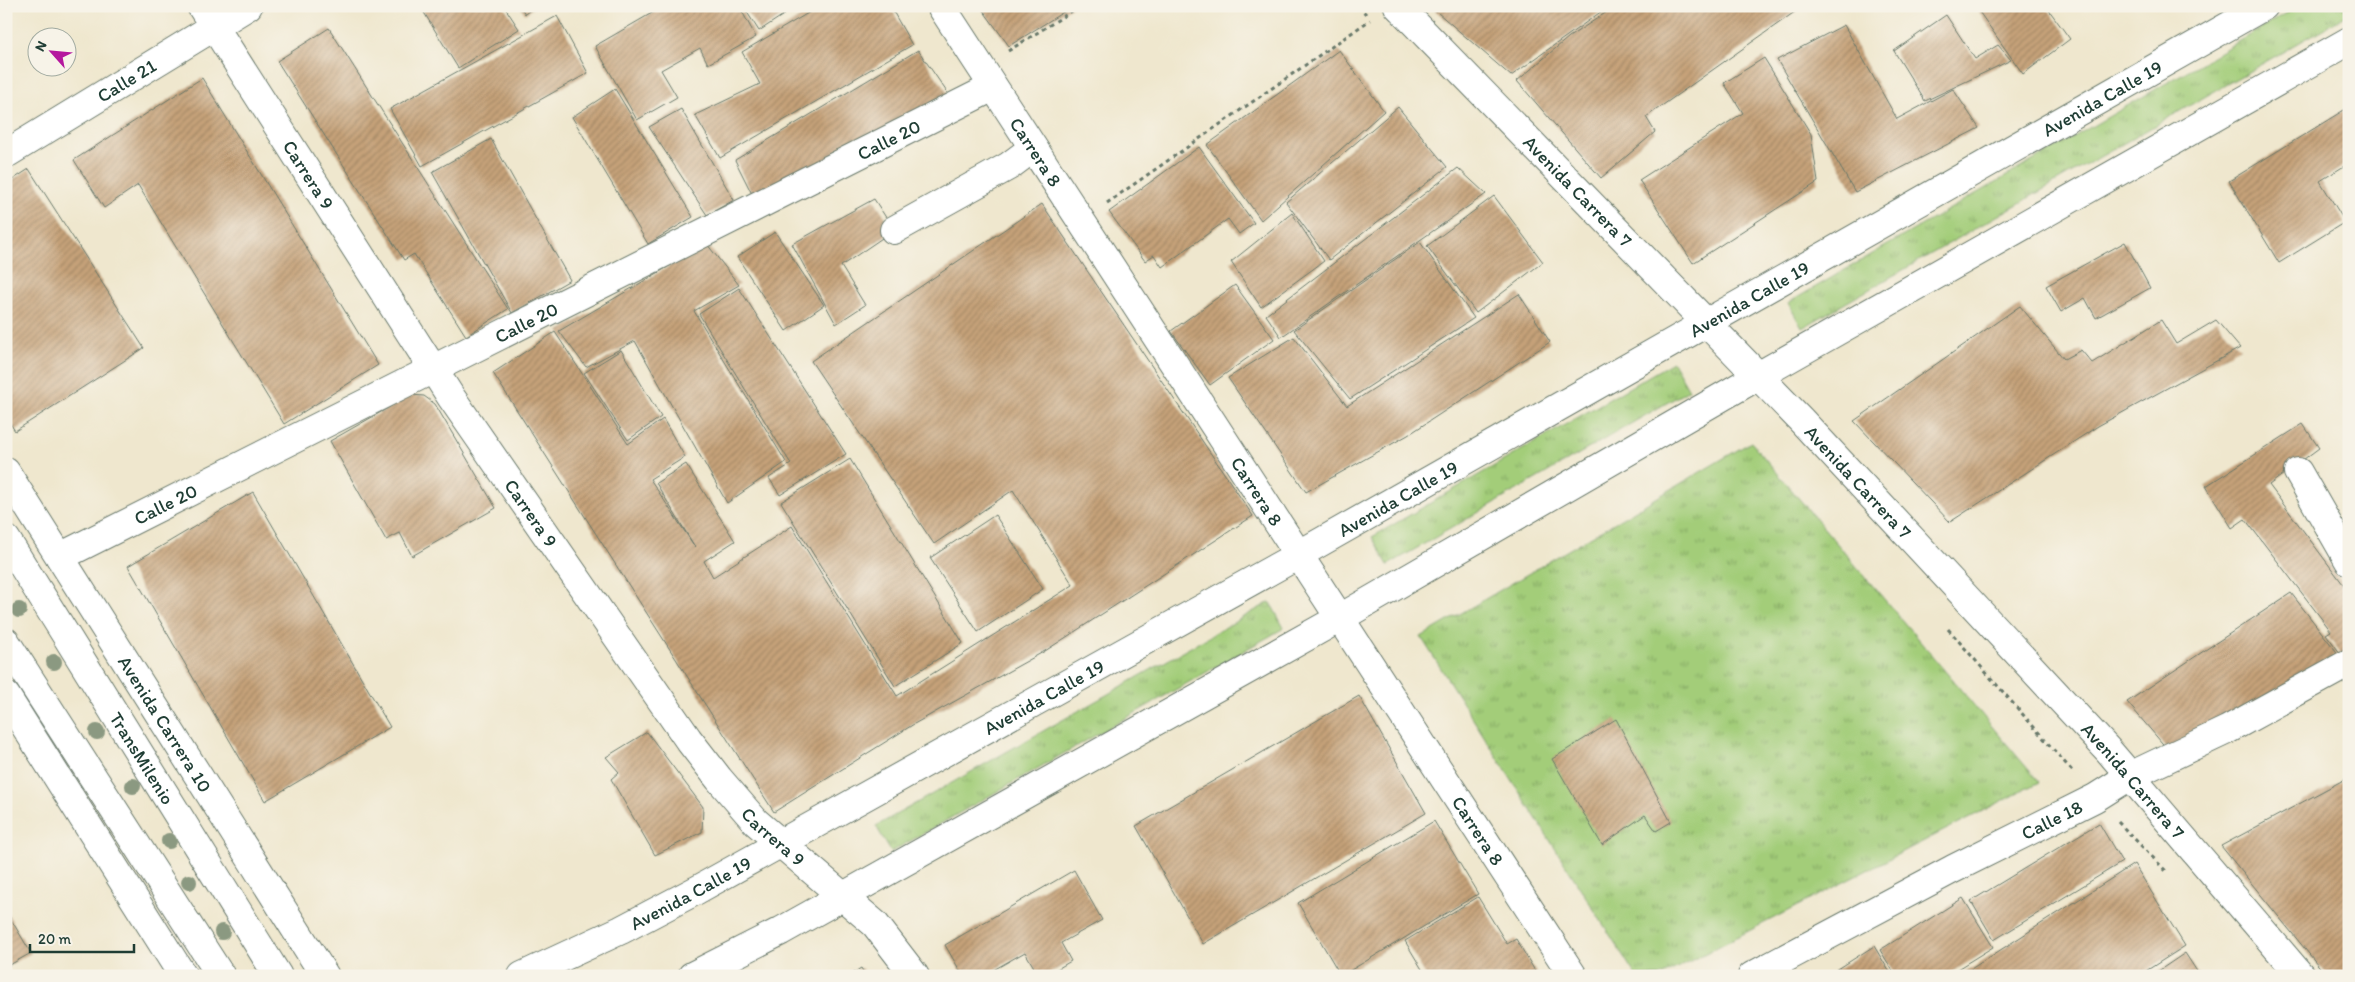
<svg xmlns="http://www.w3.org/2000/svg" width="2355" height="982" font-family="Itim,sans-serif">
<defs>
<pattern id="grass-tufts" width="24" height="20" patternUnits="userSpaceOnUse" patternTransform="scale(1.25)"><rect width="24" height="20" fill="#a3cd79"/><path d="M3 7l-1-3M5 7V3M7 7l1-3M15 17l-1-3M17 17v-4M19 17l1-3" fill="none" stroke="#84a864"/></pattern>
<pattern id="building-hatch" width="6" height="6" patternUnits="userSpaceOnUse" patternTransform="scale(1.25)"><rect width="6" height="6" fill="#c6a279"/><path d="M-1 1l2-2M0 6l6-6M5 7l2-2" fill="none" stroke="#a08564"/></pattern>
</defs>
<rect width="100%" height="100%" fill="#f7f3e8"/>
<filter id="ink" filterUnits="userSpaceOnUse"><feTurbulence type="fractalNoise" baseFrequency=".02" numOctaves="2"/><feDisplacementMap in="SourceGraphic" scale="10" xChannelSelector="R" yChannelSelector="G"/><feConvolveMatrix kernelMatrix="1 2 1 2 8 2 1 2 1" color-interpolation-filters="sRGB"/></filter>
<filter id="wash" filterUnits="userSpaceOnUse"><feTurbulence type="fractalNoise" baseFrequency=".0096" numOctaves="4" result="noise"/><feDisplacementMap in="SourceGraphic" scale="20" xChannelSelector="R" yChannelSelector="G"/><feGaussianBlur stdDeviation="1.12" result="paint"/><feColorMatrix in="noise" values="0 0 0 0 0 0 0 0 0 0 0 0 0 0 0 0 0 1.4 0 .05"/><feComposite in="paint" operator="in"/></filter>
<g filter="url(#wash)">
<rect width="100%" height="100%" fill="#efe7ce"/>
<g fill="url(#grass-tufts)" stroke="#618556">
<polygon points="2299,6 2349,6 2349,14 1802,328 1788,303"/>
<polygon points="1673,362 1689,390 1388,565 1372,537"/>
<polygon points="1751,442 2039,782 1661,976 1636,976 1421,637"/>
<polygon points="1270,602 1284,628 891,852 876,826"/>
</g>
<g id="blocks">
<g fill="url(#building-hatch)">
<polygon points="420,6 504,6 519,29 458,68"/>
<polygon points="520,6 535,6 525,14"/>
<polygon points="664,6 739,6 756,37 708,64 700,48 661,70 677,97 637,120 595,46"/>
<polygon points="743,6 797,6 759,31"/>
<polygon points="820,6 890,6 912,45 720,158 695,115 760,84 742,52"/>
<polygon points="980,6 1073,6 1009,46"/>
<polygon points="1430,6 1609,6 1511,76"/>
<polygon points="1616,6 1792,6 1796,11 1646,117 1655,132 1601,178 1517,81 1569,37"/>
<polygon points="1975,6 2046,6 2070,39 2023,74"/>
<polygon points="1946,15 1975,59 1998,45 2011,60 1925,101 1894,51"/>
<polygon points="557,16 588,73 422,166 390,109"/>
<polygon points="1844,25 1897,119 1953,89 1979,128 1855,192 1777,60"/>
<polygon points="329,28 508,309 466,336 414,254 404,260 277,61"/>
<polygon points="918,50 951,98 755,200 735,160"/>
<polygon points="1339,50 1384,111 1261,220 1207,145"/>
<polygon points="1764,58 1811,134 1818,182 1693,263 1639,180 1743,113 1724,83"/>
<polygon points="202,78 378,365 284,424 138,185 104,208 74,160"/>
<polygon points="615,89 693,217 648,244 572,117"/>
<polygon points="1398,107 1447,167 1329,260 1286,202"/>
<polygon points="2349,107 2349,163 2320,181 2345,222 2279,263 2229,181"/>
<polygon points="681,109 734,200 707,215 649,127"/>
<polygon points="491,139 570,280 512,313 432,172"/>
<polygon points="1199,147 1254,223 1239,234 1228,219 1162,267 1154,255 1145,261 1109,212"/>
<polygon points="1458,168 1486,194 1281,337 1266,315"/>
<polygon points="29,169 144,348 15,431 6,417 6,184"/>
<polygon points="1494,196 1543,262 1476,313 1427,246"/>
<polygon points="874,199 894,230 841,266 865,305 836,324 792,244"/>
<polygon points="1042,204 1253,516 1045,651 914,724 774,812 493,373 555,332 628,444 663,419 685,457 650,479 695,547 656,483 686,464 735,541 704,561 713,577 792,526 897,696 1073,585 1013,490 934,544 811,361"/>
<polygon points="1292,213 1324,261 1261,307 1231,262"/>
<polygon points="775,232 824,305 786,331 737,257"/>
<polygon points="1420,242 1474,318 1350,399 1294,330"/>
<polygon points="2125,242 2150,288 2096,318 2085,298 2061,312 2046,286"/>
<polygon points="707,244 739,285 694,311 786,462 727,503 635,341 586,367 559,331"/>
<polygon points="1235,285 1274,339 1210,385 1171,331"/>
<polygon points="739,288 846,454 780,495 769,478 791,464 699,314"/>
<polygon points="1519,294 1550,342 1408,435 1306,492 1228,378 1294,337 1347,406"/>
<polygon points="2020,306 2064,359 2081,350 2092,363 2161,320 2176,344 2216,320 2240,348 2098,426 1950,522 1854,421"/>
<polygon points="621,350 661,417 628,440 584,373"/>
<polygon points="411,395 424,396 435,404 496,508 412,556 400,533 386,540 330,441"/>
<polygon points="2303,424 2319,448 2269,485 2349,592 2349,659 2346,661 2326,634 2331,631 2245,519 2232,528 2206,486"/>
<polygon points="850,459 963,643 895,686 781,502"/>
<polygon points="253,492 390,727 265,801 128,566"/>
<polygon points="995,515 1043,589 978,632 930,558"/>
<polygon points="2291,593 2343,660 2168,750 2127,702"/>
<polygon points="1359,696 1426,813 1203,944 1136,826"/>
<polygon points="1616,719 1671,822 1656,831 1645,815 1602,845 1552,759"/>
<polygon points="647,732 703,807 702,832 655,855 611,779 619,772 606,757"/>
<polygon points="2349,777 2349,976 2327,976 2221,846"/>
<polygon points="1434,821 1478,894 1341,976 1298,903"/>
<polygon points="2099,823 2122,862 1994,940 1971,901"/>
<polygon points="2134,864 2185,946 2138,976 1960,976"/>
<polygon points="1074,870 1102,920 1061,943 1071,961 1045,976 1039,976 1025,952 983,976 963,976 945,945"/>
<polygon points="1478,897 1507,944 1516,939 1538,976 1426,976 1405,941"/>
<polygon points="1963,898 1993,947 1946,976 1896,976 1880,950"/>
<polygon points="6,911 31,953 6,967"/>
<polygon points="1874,946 1892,976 1827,976"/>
<polygon points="2185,953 2200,976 2151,976"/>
<polygon points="861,968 866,976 848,976"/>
</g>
</g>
</g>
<g filter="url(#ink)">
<use href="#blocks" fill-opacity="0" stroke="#68786a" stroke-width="1"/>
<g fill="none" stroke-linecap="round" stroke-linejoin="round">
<g stroke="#68786a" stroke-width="30">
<g id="minor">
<path id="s1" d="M201,6L451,397L688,739L719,779L756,822L875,924L915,976"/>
<path id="s2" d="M941,6L1573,976"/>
<path id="s3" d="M1398,6L1801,420L2108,750L2301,976"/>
<path id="s4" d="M6,154L248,6"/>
<polyline points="894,230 1009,166 1033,148"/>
<polyline points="2298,472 2349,561"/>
<path id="s5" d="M6,539L278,976"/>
<path id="s6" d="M60,557L993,87"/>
<polyline points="6,642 221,976"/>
<path id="s7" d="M1752,976L1953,869L2095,798L2130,776L2227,730L2349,663"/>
</g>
</g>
<g stroke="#68786a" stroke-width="30">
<g id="major">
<path id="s8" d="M6,472L325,976"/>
<polyline points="6,696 183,976"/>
<path id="s9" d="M522,976L621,930L697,890L1284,563L2264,6"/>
<polyline points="692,976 781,931 1340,618 1758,376 2349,41"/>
</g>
</g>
<g stroke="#68786a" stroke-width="3" stroke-dasharray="4 4" stroke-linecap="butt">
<polyline points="1358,6 1366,14"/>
<polyline points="1008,51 1080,6"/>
<polyline points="1107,203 1370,20"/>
<polyline points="1948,629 2074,773"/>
<polyline points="2118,822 2166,871"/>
</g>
<use href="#minor" stroke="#fff" stroke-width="28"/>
<use href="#major" stroke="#fff" stroke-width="28"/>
</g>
<g fill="#8b9981">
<circle cx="19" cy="610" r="8"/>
<circle cx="54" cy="662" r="8"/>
<circle cx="97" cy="732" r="8"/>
<circle cx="133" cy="786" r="8"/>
<circle cx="169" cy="841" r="8"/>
<circle cx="189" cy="882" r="8"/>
<circle cx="222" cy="932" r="8"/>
</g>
</g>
<g text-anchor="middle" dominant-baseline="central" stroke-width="4" stroke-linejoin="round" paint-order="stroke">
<g font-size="19" fill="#1f3d34" stroke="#f7f3e8">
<text stroke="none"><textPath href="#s4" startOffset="141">Calle 21</textPath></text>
<text stroke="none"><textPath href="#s9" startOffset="1808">Avenida Calle 19</textPath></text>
<text stroke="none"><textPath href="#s6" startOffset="928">Calle 20</textPath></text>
<text stroke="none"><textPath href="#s2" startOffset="174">Carrera 8</textPath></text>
<text stroke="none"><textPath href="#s1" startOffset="200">Carrera 9</textPath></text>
<text stroke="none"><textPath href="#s3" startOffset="258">Avenida Carrera 7</textPath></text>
<text stroke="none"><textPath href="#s9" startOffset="1402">Avenida Calle 19</textPath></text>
<text stroke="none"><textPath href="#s6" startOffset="522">Calle 20</textPath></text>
<text stroke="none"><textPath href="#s3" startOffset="662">Avenida Carrera 7</textPath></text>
<text stroke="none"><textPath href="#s2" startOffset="579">Carrera 8</textPath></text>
<text stroke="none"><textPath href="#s9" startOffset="998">Avenida Calle 19</textPath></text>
<text stroke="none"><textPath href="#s6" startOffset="118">Calle 20</textPath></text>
<text stroke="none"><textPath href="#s1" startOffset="605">Carrera 9</textPath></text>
<text stroke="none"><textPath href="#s9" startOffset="592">Avenida Calle 19</textPath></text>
<text stroke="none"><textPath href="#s8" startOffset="298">Avenida Carrera 10</textPath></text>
<text stroke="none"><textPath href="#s5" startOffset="258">TransMilenio</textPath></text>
<text stroke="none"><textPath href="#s3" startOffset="1068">Avenida Carrera 7</textPath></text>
<text stroke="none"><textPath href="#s7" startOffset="338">Calle 18</textPath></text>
<text stroke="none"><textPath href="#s2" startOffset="984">Carrera 8</textPath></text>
<text stroke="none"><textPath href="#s1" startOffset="1010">Carrera 9</textPath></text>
<text stroke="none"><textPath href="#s9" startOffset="188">Avenida Calle 19</textPath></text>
</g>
</g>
<rect width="2355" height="982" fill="none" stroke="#f7f3e8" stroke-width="25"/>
<g transform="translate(52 52) rotate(297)"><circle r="24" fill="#f7f3e8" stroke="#a1aaa0"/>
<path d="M0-4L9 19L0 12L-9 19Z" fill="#b5179e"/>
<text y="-8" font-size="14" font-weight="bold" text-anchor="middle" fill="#1f3d34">N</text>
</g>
<path d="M30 944v8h104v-8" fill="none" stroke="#1f3d34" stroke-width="2.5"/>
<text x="38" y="944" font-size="15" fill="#1f3d34" stroke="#f7f3e8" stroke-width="4" paint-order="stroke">20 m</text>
</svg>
